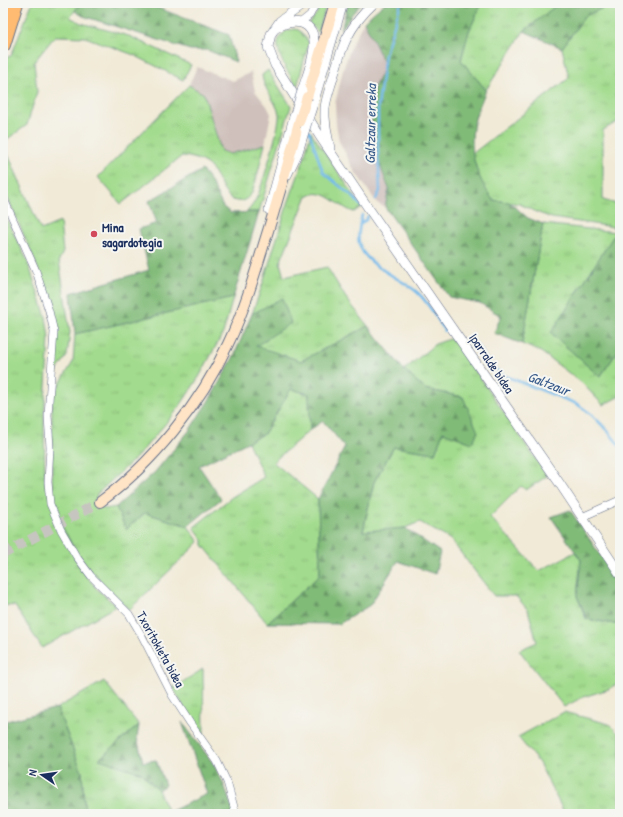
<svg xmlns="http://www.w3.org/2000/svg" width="623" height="817" font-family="'Patrick Hand',sans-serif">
<defs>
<pattern id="grass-tufts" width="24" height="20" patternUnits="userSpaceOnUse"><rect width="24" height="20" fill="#a2db8d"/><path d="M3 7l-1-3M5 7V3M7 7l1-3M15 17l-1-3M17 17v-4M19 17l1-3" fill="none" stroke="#8bbc7c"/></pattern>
<pattern id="forest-firs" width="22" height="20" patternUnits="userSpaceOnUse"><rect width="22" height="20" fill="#81bb78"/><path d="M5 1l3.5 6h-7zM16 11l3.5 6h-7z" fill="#699866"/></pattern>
</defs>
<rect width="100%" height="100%" fill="#f6f6f2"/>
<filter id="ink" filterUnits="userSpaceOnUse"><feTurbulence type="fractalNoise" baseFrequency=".025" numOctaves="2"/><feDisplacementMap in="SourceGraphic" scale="8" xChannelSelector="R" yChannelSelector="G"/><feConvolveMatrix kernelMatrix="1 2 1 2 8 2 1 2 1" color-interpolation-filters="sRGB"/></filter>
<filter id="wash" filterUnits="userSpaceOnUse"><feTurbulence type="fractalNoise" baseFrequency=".012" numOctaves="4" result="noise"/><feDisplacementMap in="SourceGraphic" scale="16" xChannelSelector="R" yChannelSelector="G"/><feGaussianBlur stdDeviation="0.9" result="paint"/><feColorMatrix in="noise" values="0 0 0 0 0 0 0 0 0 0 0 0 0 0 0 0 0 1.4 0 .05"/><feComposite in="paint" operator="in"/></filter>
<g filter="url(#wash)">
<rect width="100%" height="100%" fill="#f1ead7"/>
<g fill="#cfc0bb">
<polygon points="364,21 385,65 374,88 378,160 389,189 385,207 377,203 354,170 339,141 336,124 335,104 343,70 352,44"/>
<polygon points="197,67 233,81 251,72 255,91 267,106 271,114 265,144 230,154 221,151 204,94 189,85"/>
</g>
<g fill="url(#grass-tufts)" stroke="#5e8576">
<polygon points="32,3 81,3 70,17 81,23 129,36 191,65 183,80 134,55 85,37 55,36 34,62 37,92 27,125 3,142 3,58 11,56"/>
<polygon points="320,3 327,3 318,32 309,23 317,13"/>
<polygon points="482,3 559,3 524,31 486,90 461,60 469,31"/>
<polygon points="612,4 620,6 620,123 617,122 603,130 603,200 620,205 620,228 552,218 536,212 520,204 493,200 482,185 472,154 569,78 562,48 585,16"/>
<path d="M294,29L299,30L309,42L297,87C290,74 266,43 285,32C287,30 291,30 294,29Z"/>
<path d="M268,70L291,106L259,212H247C251,207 255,202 257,197C262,187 281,122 279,114C276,100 263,89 262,75Z"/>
<path d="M189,85L204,94L221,151L230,154L265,144C261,159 257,179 252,192C249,197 246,200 241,201C224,204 219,175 208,165C200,159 191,157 182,156L121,204L98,177Z"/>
<path d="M311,132L362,207L354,212C337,207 323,184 306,198L280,263L284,277L327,267L346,298L368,326L301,361L255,346L282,299L252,314L262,286L286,209L303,162Z"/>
<polygon points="3,143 41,230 60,222 63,252 59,260 70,332 67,356 54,375 57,334 53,309 35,261 3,187"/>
<polygon points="3,212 27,260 46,317 49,338 44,417 45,483 80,567 96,588 116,606 42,648 15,606 3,605"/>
<polygon points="543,224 616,232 551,333 600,377 620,348 620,396 603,405 582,383 541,352 522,344"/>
<polygon points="233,298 223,333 199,377 178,409 137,457 97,494 94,505 105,509 116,507 126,529 145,513 188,526 199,542 129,610 94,576 78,555 63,528 55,507 52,492 52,401 56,390 73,362 75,334"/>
<polygon points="450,339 456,342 547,476 526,490 521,486 490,517 539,571 575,552 581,560 577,596 586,619 620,625 620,682 609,689 583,697 564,707 519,650 537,642 528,610 516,596 494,596 451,540 420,522 405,528 363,532 374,482 394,447 435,453 443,431 472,442 463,397 425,389 404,370 435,344"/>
<polygon points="291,389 309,394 310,430 273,462 318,499 320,575 267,623 203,545 203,540 194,527 232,497 264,477 248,442 264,434"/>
<polygon points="203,669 204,735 194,724 173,688"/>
<polygon points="104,681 139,725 100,759 142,773 158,790 169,814 85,814 82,772 57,708"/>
<polygon points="564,712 609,724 620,735 620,814 565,814 539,763 518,737"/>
</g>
<g fill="url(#forest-firs)" stroke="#4e756b">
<polygon points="80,3 145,3 229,35 236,62 207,50 190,50 83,16 75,11"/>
<polygon points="348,3 362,3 352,14 341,30"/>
<path d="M385,3H482L469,31L461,60L486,90C482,100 477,111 474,122C468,152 476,176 493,200L509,202L528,218L543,224L522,344L494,333L501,316L480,303L449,297L385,207L389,189L378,160L373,135L371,108L374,88L385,65L364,21Z"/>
<polygon points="559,3 620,3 620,6 612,4 585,16 562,48 524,31"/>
<polygon points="202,170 210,180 223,207 231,213 259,212 233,298 75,334 71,293 149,270 139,229 157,223 149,201"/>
<polygon points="616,232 620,233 620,348 600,377 551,333"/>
<polygon points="282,298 291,323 256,346 301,361 368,326 404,370 425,389 463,397 478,432 472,443 443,432 435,453 394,447 374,482 363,531 405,528 440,552 435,574 398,561 370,605 339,624 267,623 320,575 318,499 345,447 323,421 310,430 309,394 291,389 264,434 199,466 221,499 188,526 145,513 126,529 116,507 155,472 189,431 211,397 233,358 252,314"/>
<polygon points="570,510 617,580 620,596 620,625 587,619 577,596 581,560 551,517"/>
<polygon points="57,708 82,772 85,814 3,814 3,722"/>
<polygon points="182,722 213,763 224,785 234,814 169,814 169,812 207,794"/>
<polygon points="139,725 137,738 143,762 156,760 165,785 158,790 142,773 99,759"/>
</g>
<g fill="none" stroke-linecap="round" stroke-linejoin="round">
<g stroke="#75bbec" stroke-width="2.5">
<polyline points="309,131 323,172 354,198 361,206"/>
<polyline points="376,199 380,191 378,152 378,107 385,54 401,3"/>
<path d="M362,215C360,224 357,234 359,243C364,266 402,278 418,293C429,303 437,319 445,331"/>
<polyline points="361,223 366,220 368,216"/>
<polyline points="472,339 492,367 505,376 577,404 591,414 607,430 620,446"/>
</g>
</g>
</g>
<g filter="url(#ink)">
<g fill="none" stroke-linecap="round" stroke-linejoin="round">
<polyline stroke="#c6c5bf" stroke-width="10" stroke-dasharray="10 5" stroke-linecap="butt" points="3,554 100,502"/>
<g stroke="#667088" stroke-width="8">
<g id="minor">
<polyline points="300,23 310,15 316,3"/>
<polyline points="3,197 36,271 49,311 54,332 48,415 50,448 48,482 50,504 61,530 76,556 91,576 129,614 142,636 172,695 190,723 217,761 227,782 236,814"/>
<polyline points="582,517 620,500"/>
</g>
</g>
<g stroke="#667088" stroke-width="10">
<g id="tertiary">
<polyline points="305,3 280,21 271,34 268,47 275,65 321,138 369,209 558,481 620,574"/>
<path d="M276,28C283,24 293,21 301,23C327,31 307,74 302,91"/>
<polyline points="313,104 343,3"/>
<path d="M330,148C327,135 324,122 325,108C326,98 330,88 333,78C342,46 348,27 374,3"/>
<polyline points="287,175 298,152 305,129"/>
<polyline points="269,210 294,117"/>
</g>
</g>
<g stroke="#667088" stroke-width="12">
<g id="secondary">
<polyline points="307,97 335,3"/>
<path d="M100,502C152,464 201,403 228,344C243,313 253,280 263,247C276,206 288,164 299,122"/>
</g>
</g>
<g stroke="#667088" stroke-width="16">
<polyline id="motorway" points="3,45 16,3"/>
</g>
<use href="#minor" stroke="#fff" stroke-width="7"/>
<use href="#tertiary" stroke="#fff" stroke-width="9"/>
<use href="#secondary" stroke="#ffe4c6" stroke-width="10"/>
<use href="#motorway" stroke="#ffbb71" stroke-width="14"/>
<g stroke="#667088" stroke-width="10" stroke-linecap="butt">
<g id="tertiary-bridge">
<polyline points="294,117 302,91"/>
<polyline points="305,129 313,104"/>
</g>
</g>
<g stroke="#667088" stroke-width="12" stroke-linecap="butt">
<polyline id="secondary-bridge" points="299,122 307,97"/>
</g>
<use href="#tertiary-bridge" stroke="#fff" stroke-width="9"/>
<use href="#secondary-bridge" stroke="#ffe4c6" stroke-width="10"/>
</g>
</g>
<circle fill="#d1495b" stroke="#f6f6f2" stroke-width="1.5" cx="94" cy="234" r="4"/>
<g text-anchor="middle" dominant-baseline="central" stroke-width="4" stroke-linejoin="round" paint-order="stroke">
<g font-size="13" font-weight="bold" fill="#1b2f5e" stroke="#f6f6f2" text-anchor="start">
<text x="102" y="227">Mina<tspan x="102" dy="15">sagardotegia</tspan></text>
</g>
<g font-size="13" fill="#1b2f5e" stroke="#f6f6f2">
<text transform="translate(492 363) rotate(56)">Iparralde bidea</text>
<text transform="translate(161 649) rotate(61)">Txoritokieta bidea</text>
</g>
<g font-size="14" font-style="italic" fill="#365989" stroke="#f6f6f2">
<text transform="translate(370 124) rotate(-89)">Galtzaur erreka</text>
<text transform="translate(549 383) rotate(21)">Galtzaur</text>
</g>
</g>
<rect width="623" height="817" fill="none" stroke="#f6f6f2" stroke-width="16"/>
<g transform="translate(42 775) rotate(283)" stroke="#f6f6f2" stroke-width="3" paint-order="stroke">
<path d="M0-3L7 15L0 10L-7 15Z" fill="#1b2f5e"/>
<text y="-6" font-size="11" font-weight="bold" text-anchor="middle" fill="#1b2f5e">N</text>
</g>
</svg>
